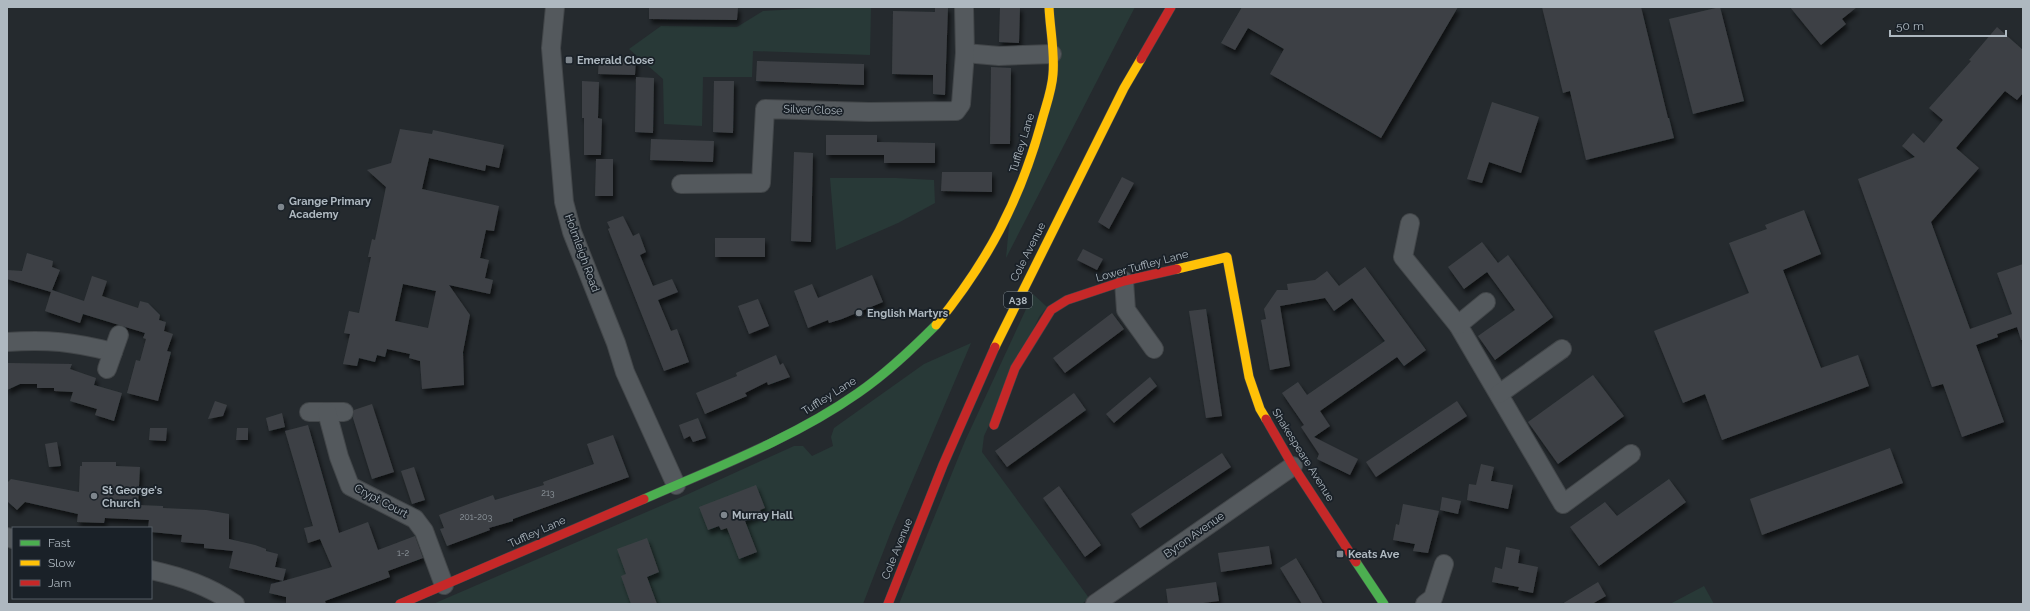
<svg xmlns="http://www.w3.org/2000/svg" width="2030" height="611" font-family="Raleway,sans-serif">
<defs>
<filter id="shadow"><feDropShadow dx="2.5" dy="4.5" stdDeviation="2" flood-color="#0009"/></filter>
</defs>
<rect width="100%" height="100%" fill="#252a2e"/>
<g fill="#283937">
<polygon points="833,7 871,7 870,55 753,51 752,77 703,77 702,126 664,124 663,79 629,49 661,26 737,27 763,11"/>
<polygon points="1049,7 1135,7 1006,258 1010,215 1053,74"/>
<polygon points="830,178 896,178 934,180 935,203 898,223 836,250"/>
<polygon points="1033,294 1047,307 1039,317 984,436 982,452 1089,598 1082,604 899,604 965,441"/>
<polygon points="971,343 892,529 863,604 433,604 686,495 794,446 803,446 812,456 833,446 831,437 834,428 924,364"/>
<polygon points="1704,586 1714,604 1670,604"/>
</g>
<g fill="#3d4145" fill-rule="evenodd" filter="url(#shadow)">
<polygon points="649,7 738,7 737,20 649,19"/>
<polygon points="935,7 948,7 945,95 933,94 933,75 892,74 893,11 935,12"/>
<polygon points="1000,7 1020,7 1019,43 999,42"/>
<polygon points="1242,7 1458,7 1381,138 1270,74 1284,49 1248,28 1235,50 1221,43"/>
<polygon points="1542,7 1641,7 1668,118 1669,118 1674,138 1586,160 1570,91 1563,93"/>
<polygon points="1720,7 1744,101 1693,114 1669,19"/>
<polygon points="1790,7 1857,7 1842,19 1846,24 1821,45"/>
<polygon points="1997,27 2023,50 2023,93 2017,100 2005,91 1956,148 1979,168 1931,222 1970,329 2012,314 1997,273 2023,264 2023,340 2021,340 2017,327 1997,334 1998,337 1976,345 2004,422 1962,437 1943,384 1932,387 1858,179 1915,157 1902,146 1913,133 1924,143 1943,120 1929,108 1971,61 1969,60"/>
<polygon points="599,57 636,58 635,75 598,74"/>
<polygon points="757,61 864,64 864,85 756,81"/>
<polygon points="991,67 1011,68 1010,144 990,144"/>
<polygon points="636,77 654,78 653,133 635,132"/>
<polygon points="582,81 599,82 598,118 602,119 601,155 584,155 584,118 582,118"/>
<polygon points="714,81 734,81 733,133 713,132"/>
<polygon points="1492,102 1539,117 1521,173 1489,162 1482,183 1467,179"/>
<path d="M400,129L432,134L433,130L504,145L499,168L486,165L485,171L429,158L422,189L499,206L494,231L486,230L480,258L489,260L485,278L493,280L490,294L449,285L470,315L463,352L464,385L422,389L420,361L409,358L410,354L387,349L385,357L377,355L375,362L359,358L357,366L343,364L350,334L344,333L349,311L359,313L371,257H368L372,239L375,240L386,187L367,170L391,163ZM403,284L436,291L428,328L395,321Z"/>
<polygon points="826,135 877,135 877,142 935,143 935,163 884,163 884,155 826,155"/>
<polygon points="651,139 714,141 713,162 650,160"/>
<polygon points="794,152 813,153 811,242 791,241"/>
<polygon points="596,159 613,159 613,196 595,196"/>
<polygon points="942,172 992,172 992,192 941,191"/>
<polygon points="1122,177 1134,183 1109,229 1098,222"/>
<polygon points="1804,210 1821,254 1783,270 1821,368 1858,355 1869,386 1722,440 1705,394 1683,403 1654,331 1749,293 1729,243 1767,229 1765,225"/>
<polygon points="623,216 633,236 639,233 646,252 640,255 653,286 672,279 678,292 658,300 671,331 677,329 689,362 664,371 608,229 610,228 607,222"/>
<rect x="715" y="238" width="50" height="19"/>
<polygon points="1482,242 1498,263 1508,255 1553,317 1495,360 1478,336 1515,310 1487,272 1464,289 1448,267"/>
<polygon points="1083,249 1103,259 1097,270 1077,260"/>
<polygon points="27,253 53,261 52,267 60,270 52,290 84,301 92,276 107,281 102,296 138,308 140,301 148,303 160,315 159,320 166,322 164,331 173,334 167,351 171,352 158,401 127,393 136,360 140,361 146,339 143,338 145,333 83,314 80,323 45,311 51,292 7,279 7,270 22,271"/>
<polygon points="1365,267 1426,350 1404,366 1397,357 1320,411 1330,426 1314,437 1358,459 1350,475 1317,459 1319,454 1301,427 1304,425 1282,393 1298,382 1307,395 1385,341 1352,298 1334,311 1325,298 1280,306 1290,366 1270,370 1261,320 1266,319 1264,309 1277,290 1288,290 1287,284 1315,280 1327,271 1339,286"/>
<polygon points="872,275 883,302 842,319 829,323 828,320 808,328 794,291 812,284 818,298"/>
<polygon points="758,299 769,326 749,334 738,306"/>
<polygon points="1206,309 1222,416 1206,418 1189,311"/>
<polygon points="1112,313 1124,329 1065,373 1053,358"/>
<polygon points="776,355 780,365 783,363 790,377 768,385 767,382 745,393 747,396 705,414 696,393 737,376 736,373"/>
<polygon points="7,363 72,364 70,369 96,378 94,385 122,393 114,421 95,415 97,409 70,401 73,392 54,391 54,388 37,388 37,384 20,384 7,390"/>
<polygon points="1593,375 1624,416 1558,464 1528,422"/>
<polygon points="1150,377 1157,386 1114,423 1106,414"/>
<polygon points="1074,393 1086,410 1007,467 995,451"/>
<polygon points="215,401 227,405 223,416 208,419"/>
<polygon points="1457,401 1467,416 1376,477 1366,462"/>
<polygon points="372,404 394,472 372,479 353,418 354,410"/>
<polygon points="282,413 285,427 269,431 266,418"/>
<polygon points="698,418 706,438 693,442 690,436 684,439 679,425"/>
<polygon points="308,425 339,533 368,522 378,550 415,536 423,558 388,571 390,577 325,601 326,604 286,604 286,597 269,593 271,584 283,581 229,568 233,551 204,548 204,544 181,542 182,535 151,532 151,528 148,528 149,520 105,518 104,523 77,522 78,514 25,502 17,510 7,501 7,483 11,479 79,492 80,466 82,466 82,462 116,462 116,466 140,467 138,505 163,506 163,508 206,510 229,514 229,539 255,545 266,549 266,551 278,554 275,567 286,569 283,581 332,567 320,539 308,543 304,528 313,526 285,431"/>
<polygon points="150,428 167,428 166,441 149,440"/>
<polygon points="237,428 248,428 248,440 236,440"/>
<polygon points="613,435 629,477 513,519 513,521 489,528 490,530 447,546 440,529 444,528 439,515 493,495 495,500 544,485 543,482 594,464 587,444"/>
<polygon points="57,442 61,466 49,467 45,444"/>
<polygon points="1890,448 1903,483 1762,535 1750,499"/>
<polygon points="1222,453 1231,467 1140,528 1131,514"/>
<polygon points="1481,464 1494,467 1491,481 1513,485 1508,509 1467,500 1469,484 1476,485"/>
<polygon points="414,467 425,500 412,504 401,471"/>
<polygon points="1669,479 1686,502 1599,566 1570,527 1605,502 1617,516"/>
<polygon points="756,485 765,508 760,510 762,514 745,521 757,552 739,559 727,528 721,530 719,526 708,530 699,507"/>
<polygon points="1059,486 1101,545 1085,557 1043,498"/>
<polygon points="1442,497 1461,501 1458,514 1440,510"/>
<polygon points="1403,504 1439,511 1428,553 1413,551 1415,544 1393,540 1396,524 1399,525"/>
<polygon points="647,538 659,572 647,577 657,604 631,604 621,576 626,574 617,549"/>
<polygon points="1269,546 1272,564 1221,572 1218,553"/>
<polygon points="1506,547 1520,550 1518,563 1538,567 1533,593 1518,590 1519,587 1492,582 1495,567 1502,569"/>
<polygon points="1296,558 1314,588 1323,604 1302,604 1280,568"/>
<polygon points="1216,582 1219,601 1195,604 1168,604 1166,589"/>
<polygon points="1598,582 1606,596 1592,604 1562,604"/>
</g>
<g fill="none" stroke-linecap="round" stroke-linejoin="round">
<g stroke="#424649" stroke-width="20">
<g id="street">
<polyline points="555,7 551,48 564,202 572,232 616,343 625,372 676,485"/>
<polyline points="965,53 999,56 1052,54"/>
<polyline points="681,184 761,183 765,109 869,112 956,111 961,104 965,53 964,7"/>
<polyline points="1410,223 1403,257 1458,325 1563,504 1631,454"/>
<polyline points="1124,281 1126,310 1154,349"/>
<polyline points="1458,325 1486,302"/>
<path d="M7,342C48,339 73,342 113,352"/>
<polyline points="107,369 119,335"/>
<polyline points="1499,394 1562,349"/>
<polyline points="309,412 344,412"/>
<polyline points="327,412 339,457 350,486 415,519 424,531 444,585"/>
<polyline points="7,537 13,539"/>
<path d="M151,570C182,577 209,586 235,604"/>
<polyline points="1095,604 1293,466"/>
<polyline points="1425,604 1433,598 1444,564"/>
</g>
</g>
<g stroke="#424649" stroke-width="10">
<g id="fast">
<path d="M644,499C715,468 794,438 858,393C887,373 911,350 936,325"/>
<polyline points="1356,562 1384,604"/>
</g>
</g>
<g stroke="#424649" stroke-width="10">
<g id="slow">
<polyline points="1177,269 1227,257 1249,377 1260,409 1266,419"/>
<path d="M936,325C987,262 1019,203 1041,124C1045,108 1052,91 1053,74C1055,52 1050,29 1049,7"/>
<polyline points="995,347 1124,88 1141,59"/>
</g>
</g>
<g stroke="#424649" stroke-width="10">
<g id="jam">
<polyline points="1141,59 1171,7"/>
<polyline points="1266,419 1293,466 1356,562"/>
<polyline points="994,425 1015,368 1051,310 1067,300 1124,281 1177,269"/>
<polyline points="400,604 644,499"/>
<polyline points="888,604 943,465 995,347"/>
</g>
</g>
<use href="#street" stroke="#54595d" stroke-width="18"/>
<use href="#fast" stroke="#4caf50" stroke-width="9"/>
<use href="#slow" stroke="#ffc107" stroke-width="9"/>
<use href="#jam" stroke="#c62828" stroke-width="9"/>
</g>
<g fill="#7e868d" stroke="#1a2128" stroke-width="1.5">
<rect x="565" y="56" width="8" height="8" rx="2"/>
<circle cx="281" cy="207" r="4"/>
<circle cx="859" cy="313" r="4"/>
<circle cx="94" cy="496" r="4"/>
<circle cx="724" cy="515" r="4"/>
<rect x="1336" y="550" width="8" height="8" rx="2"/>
</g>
<g text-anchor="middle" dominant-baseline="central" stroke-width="3.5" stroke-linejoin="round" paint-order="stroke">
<g font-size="9" fill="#929aa1">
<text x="548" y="493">213</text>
<text x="476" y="517">201-203</text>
<text x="403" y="553">1-2</text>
</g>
<rect fill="#1a2128" stroke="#828b92" stroke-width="1" x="1004" y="292" width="28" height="16" rx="3"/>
<g font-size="10" font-weight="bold" fill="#aeb8c0">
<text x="1018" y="300">A38</text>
</g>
<g font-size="11" font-weight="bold" fill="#aeb8c0" stroke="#1a2128" text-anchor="start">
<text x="577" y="60">Emerald Close</text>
<text x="289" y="201">Grange Primary<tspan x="289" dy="13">Academy</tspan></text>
<text x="867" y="313">English Martyrs</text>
<text x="102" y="490">St George's<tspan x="102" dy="13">Church</tspan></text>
<text x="732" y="515">Murray Hall</text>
<text x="1348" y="554">Keats Ave</text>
</g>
<g font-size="11" fill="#aeb8c0" stroke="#1a2128">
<text transform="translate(813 110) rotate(2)">Silver Close</text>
<text transform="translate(1022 143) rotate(-73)">Tuffley Lane</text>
<text transform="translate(1028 252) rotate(-63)">Cole Avenue</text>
<text transform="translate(582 253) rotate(70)">Holmleigh Road</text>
<text transform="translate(1142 266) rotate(-15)">Lower Tuffley Lane</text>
<text transform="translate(829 396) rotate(-32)">Tuffley Lane</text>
<text transform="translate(1303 455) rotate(58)">Shakespeare Avenue</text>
<text transform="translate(381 501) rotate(28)">Crypt Court</text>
<text transform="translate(537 532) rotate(-24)">Tuffley Lane</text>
<text transform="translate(1194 535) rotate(-35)">Byron Avenue</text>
<text transform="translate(897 549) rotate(-68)">Cole Avenue</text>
</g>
</g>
<rect width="2030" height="611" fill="none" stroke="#aeb8c0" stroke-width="16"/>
<rect x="12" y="527" width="140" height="72" fill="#1a2128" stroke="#555d65"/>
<rect x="20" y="540" width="20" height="6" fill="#4caf50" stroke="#555d65"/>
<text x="48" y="547" font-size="12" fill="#aeb8c0">Fast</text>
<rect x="20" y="560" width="20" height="6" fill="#ffc107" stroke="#555d65"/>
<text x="48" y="567" font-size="12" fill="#aeb8c0">Slow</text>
<rect x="20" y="580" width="20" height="6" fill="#c62828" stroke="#555d65"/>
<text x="48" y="587" font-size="12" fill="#aeb8c0">Jam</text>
<path d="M1890 30v6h116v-6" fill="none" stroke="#aeb8c0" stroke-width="2"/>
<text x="1896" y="30" font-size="12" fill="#aeb8c0" stroke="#1a2128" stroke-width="3" paint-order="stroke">50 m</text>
</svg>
